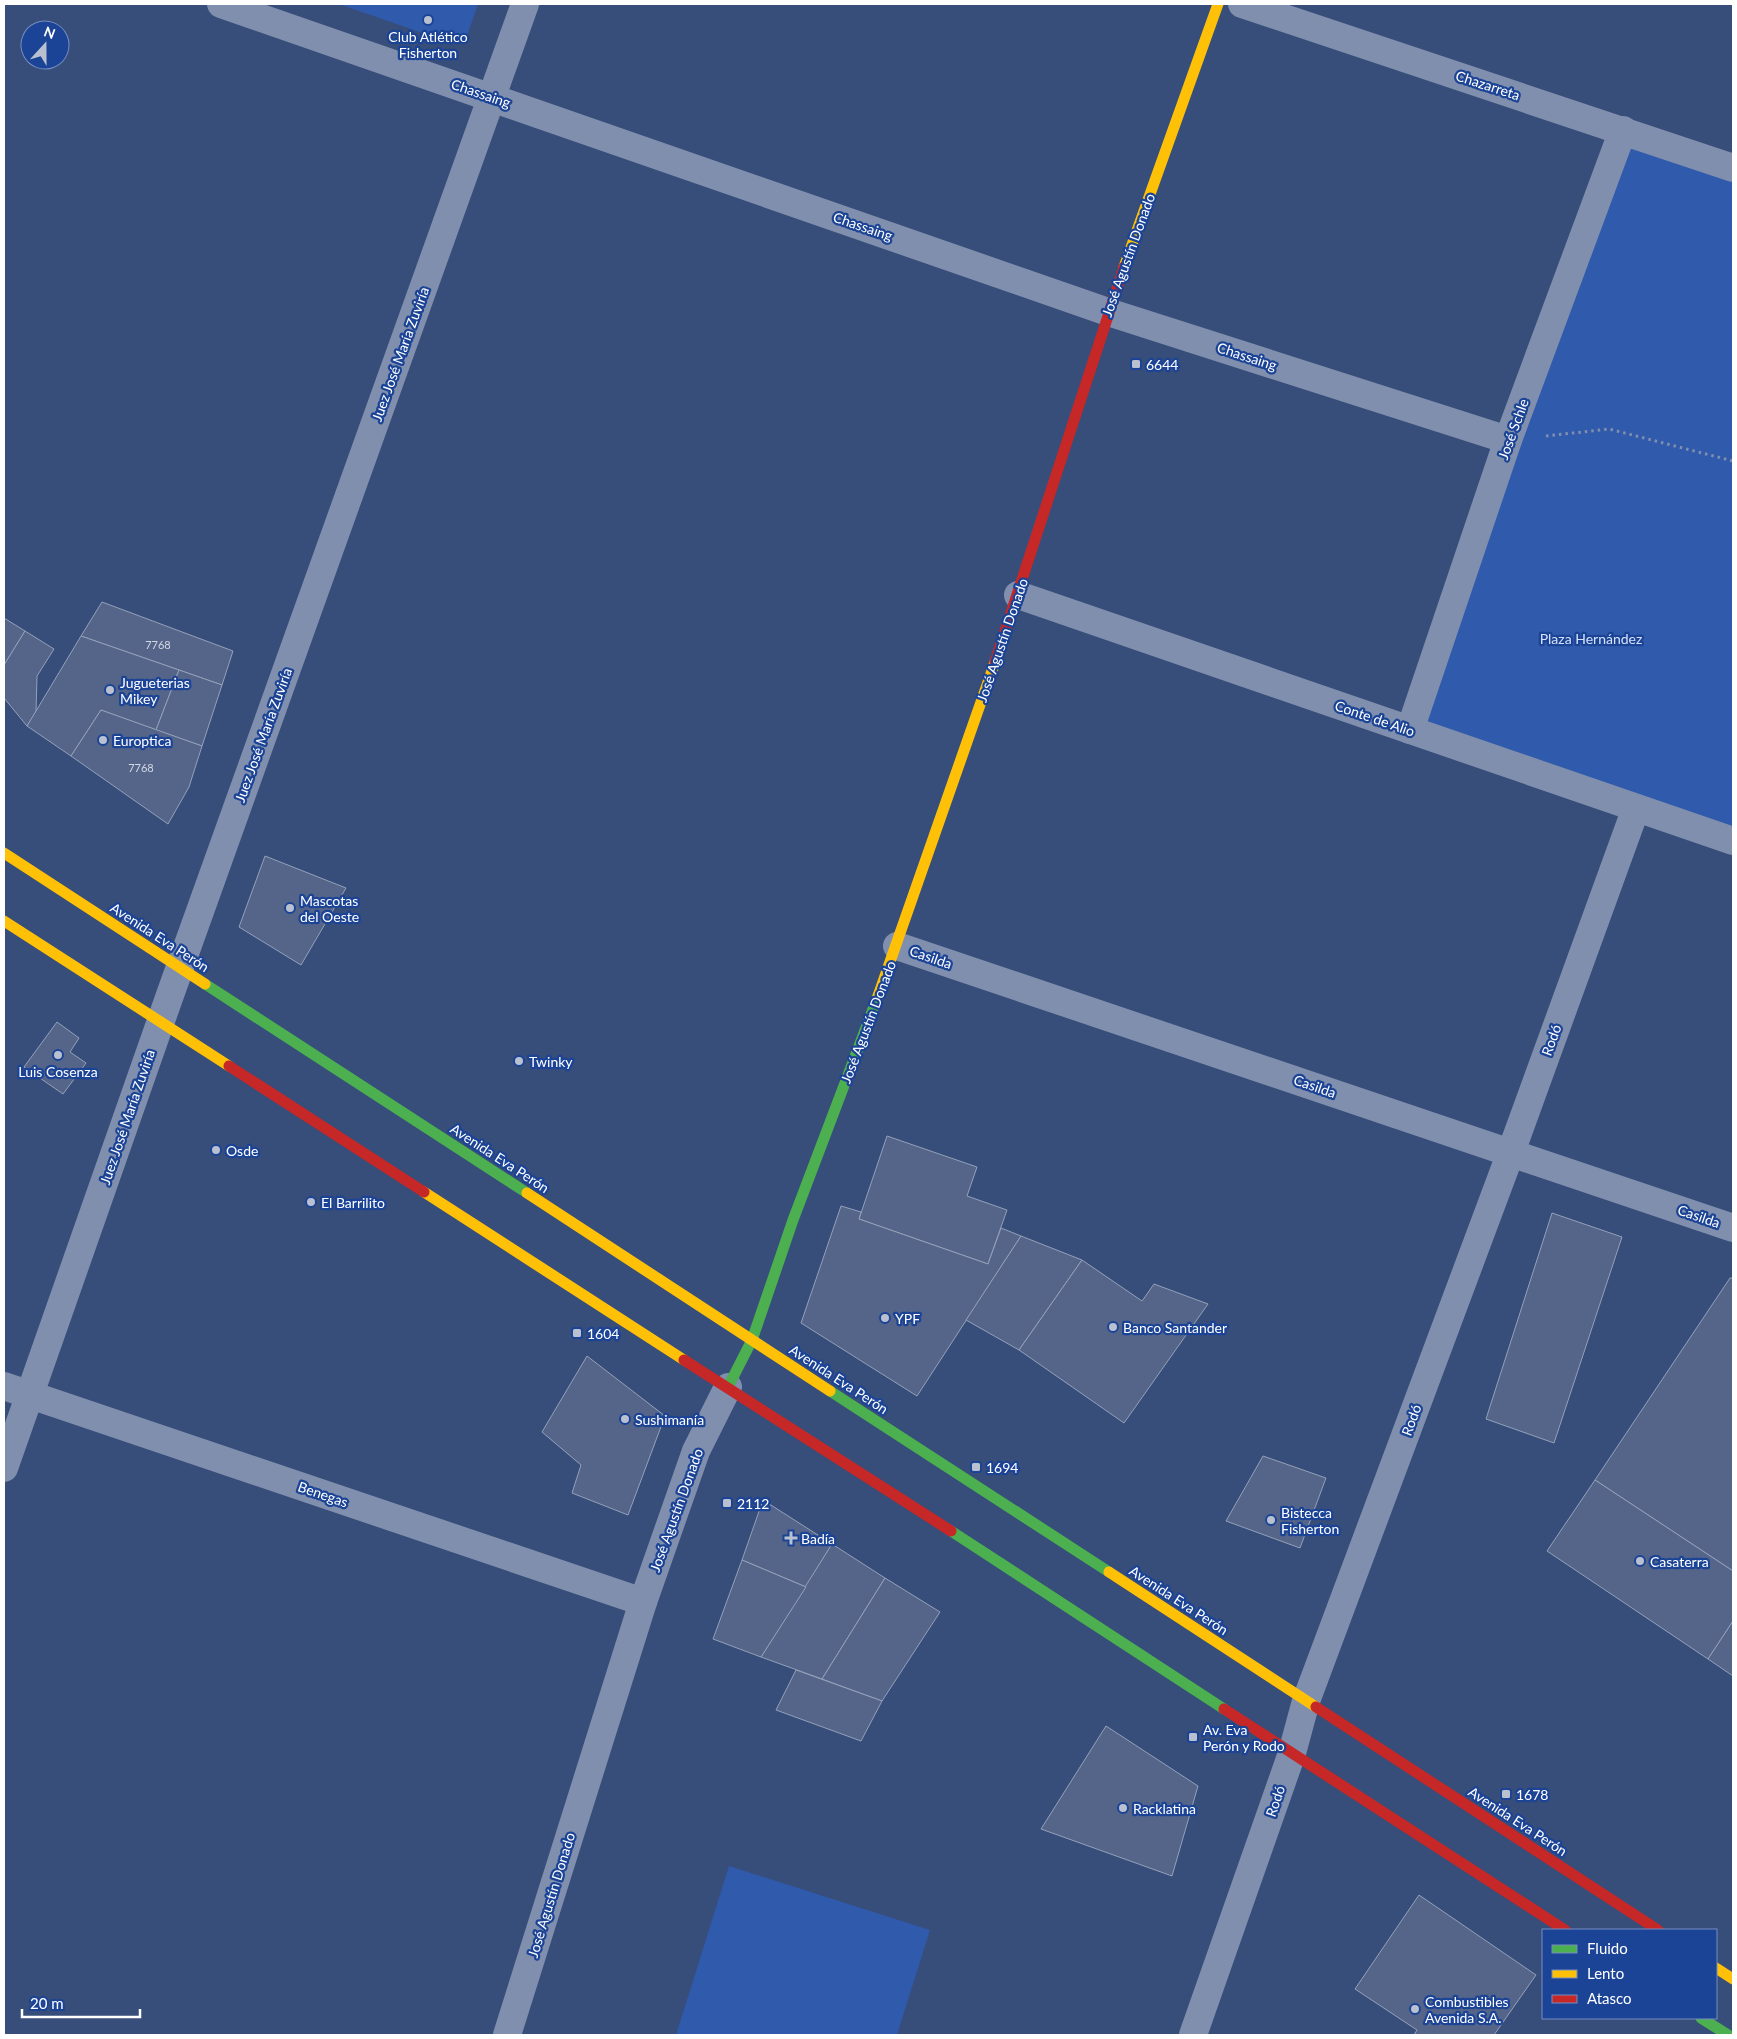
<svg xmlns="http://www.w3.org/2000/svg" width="1737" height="2039" font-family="Lato,sans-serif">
<rect width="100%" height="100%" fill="#374d7a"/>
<g fill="#305aac">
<polygon points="339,4 478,4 467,36 448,42"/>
<polygon points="1623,130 1733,168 1733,841 1410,730"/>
<polygon points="729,1866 930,1930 897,2035 676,2035"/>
</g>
<g fill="#546589" stroke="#94a1ba">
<polygon points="102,602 233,651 222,685 81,636"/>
<polygon points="4,618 25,631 4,665"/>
<polygon points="25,631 54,649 37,676 36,712 27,726 4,698 4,665"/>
<polygon points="81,636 179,670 156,730 101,710 71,756 27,726"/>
<polygon points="179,670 222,685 202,746 156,730"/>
<polygon points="101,710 202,746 189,787 168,824 71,756"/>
<polygon points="265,856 346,888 301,965 239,927"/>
<polygon points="57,1022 79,1038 70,1052 86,1063 63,1094 24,1067"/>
<polygon points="887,1136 977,1167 967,1196 1007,1210 988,1264 859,1219"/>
<polygon points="841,1206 861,1212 859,1219 988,1264 1001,1228 1021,1236 917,1396 801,1323"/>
<polygon points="1552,1213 1622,1237 1554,1443 1486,1419"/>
<polygon points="1021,1236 1082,1260 1019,1350 966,1320"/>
<polygon points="1082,1260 1142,1301 1154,1284 1208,1304 1124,1423 1019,1350"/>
<polygon points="1730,1278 1733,1278 1733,1571 1595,1480"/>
<polygon points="587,1356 665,1416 628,1515 572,1493 581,1465 542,1432"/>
<polygon points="1263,1456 1326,1478 1300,1548 1226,1521"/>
<polygon points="1595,1480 1733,1571 1733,1621 1708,1659 1547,1551"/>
<polygon points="763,1500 832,1544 806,1587 742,1560"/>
<polygon points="832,1544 885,1578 822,1679 761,1657"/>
<polygon points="742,1560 806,1587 761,1657 713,1639"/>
<polygon points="885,1578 940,1612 882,1701 822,1679"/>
<polygon points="1733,1621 1733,1676 1708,1659"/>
<polygon points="796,1670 882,1701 861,1741 776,1710"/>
<polygon points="1106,1726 1198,1786 1172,1876 1041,1829"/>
<polygon points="1419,1895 1536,1975 1494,2035 1414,2035 1417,2030 1355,1989"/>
</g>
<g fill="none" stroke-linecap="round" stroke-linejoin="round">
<polyline stroke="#808fad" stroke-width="3" stroke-dasharray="2.5 4" stroke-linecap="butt" points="1546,436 1609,429 1733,461"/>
<g stroke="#808fad" stroke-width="28">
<polyline points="221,4 1108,312 1508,440"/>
<polyline points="1242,4 1733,168"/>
<polyline points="1018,595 1733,841"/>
<polyline points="1410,730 1508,440 1623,130"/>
<polyline points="897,946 1733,1228"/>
<polyline points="4,1386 643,1602"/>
<polyline points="4,1468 170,995 525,4"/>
<polyline points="507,2035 643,1602 696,1451 728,1387"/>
<polyline points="1193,2035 1292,1753 1306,1701 1511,1152 1636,808"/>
</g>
<g stroke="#4caf50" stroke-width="11">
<polyline points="205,984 527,1193"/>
<polyline points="728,1387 752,1340 793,1220 878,996"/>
<polyline points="830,1391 1109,1572"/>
<polyline points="951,1531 1224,1709"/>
<polyline points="1701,2018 1728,2035"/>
</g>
<g stroke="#ffc107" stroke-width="11">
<polyline points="1124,267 1218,4"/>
<polyline points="4,853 205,984"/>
<polyline points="4,921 229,1066"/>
<polyline points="878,996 995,662"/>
<polyline points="424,1192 684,1360"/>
<polyline points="527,1193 830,1391"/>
<polyline points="1109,1572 1316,1707"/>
<polyline points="1716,1968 1733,1979"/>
</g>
<g stroke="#c62828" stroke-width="11">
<polyline points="995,662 1124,267"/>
<polyline points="229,1066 424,1192"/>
<polyline points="684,1360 951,1531"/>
<polyline points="1316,1707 1658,1930"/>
<polyline points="1224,1709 1565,1930"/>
</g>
</g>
<g fill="#b9c1d0" stroke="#1b4396" stroke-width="2">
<circle cx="428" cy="20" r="5"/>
<rect x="1131" y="359" width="10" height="10" rx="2.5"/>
<circle cx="110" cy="690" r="5"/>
<circle cx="103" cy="740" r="5"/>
<circle cx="290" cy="908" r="5"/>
<circle cx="58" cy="1055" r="5"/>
<circle cx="519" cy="1061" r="5"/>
<circle cx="216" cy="1150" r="5"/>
<circle cx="311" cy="1202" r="5"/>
<circle cx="885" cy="1318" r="5"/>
<circle cx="1113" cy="1327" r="5"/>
<rect x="572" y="1328" width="10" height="10" rx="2.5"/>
<circle cx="625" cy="1419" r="5"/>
<rect x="971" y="1462" width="10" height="10" rx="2.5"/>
<rect x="722" y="1498" width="10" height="10" rx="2.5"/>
<circle cx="1271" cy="1520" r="5"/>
<path d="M788.5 1530.5h5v5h5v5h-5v5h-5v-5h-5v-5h5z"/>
<circle cx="1640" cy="1561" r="5"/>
<rect x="1188" y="1732" width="10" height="10" rx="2.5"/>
<rect x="1501" y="1789" width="10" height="10" rx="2.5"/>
<circle cx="1123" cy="1808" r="5"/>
<circle cx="1415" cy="2009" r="5"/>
</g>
<g text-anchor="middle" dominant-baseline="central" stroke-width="4.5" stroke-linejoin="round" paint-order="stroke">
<g font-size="11" fill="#d4d8e2">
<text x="158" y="644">7768</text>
<text x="141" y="767">7768</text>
</g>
<g font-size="14" fill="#fff" stroke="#1b4396" text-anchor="start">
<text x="428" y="36" text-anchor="middle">Club Atlético<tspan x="428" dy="16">Fisherton</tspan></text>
<text x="1146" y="364">6644</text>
<text x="120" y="682">Jugueterias<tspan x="120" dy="16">Mikey</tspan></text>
<text x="113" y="740">Europtica</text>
<text x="300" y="900">Mascotas<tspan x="300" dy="16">del Oeste</tspan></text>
<text x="529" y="1061">Twinky</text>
<text x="58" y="1071" text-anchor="middle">Luis Cosenza</text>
<text x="226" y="1150">Osde</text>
<text x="321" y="1202">El Barrilito</text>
<text x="895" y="1318">YPF</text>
<text x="1123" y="1327">Banco Santander</text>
<text x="587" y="1333">1604</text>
<text x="635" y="1419">Sushimanía</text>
<text x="986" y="1467">1694</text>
<text x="737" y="1503">2112</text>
<text x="1281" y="1512">Bistecca<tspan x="1281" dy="16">Fisherton</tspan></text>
<text x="801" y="1538">Badía</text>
<text x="1650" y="1561">Casaterra</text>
<text x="1203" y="1729">Av. Eva<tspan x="1203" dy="16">Perón y Rodo</tspan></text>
<text x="1516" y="1794">1678</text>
<text x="1133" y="1808">Racklatina</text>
<text x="1425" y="2001">Combustibles<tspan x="1425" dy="16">Avenida S.A.</tspan></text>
</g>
<g font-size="14" fill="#fff" stroke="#1b4396">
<text transform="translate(1488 85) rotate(18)">Chazarreta</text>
<text transform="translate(481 93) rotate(19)">Chassaing</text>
<text transform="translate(863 226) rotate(19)">Chassaing</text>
<text transform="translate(1128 255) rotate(-70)">José Agustín Donado</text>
<text transform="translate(400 354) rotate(-70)">Juez José María Zuviría</text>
<text transform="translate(1247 356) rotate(18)">Chassaing</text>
<text transform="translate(1513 429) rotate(-70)">José Schle</text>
<text transform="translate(1002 640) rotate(-71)">José Agustín Donado</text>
<text transform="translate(1375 718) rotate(19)">Conte de Alio</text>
<text transform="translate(263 735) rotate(-70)">Juez José María Zuviría</text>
<text transform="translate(160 937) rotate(33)">Avenida Eva Perón</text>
<text transform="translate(931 957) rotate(19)">Casilda</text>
<text transform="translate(868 1022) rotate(-69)">José Agustín Donado</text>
<text transform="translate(1551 1040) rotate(-70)">Rodó</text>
<text transform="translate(1315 1086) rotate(19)">Casilda</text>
<text transform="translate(127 1117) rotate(-71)">Juez José María Zuviría</text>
<text transform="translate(500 1158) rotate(33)">Avenida Eva Perón</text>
<text transform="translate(1699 1216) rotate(19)">Casilda</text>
<text transform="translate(839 1379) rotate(33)">Avenida Eva Perón</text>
<text transform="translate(1411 1420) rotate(-70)">Rodó</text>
<text transform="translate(323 1494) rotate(19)">Benegas</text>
<text transform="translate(676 1510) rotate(-70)">José Agustín Donado</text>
<text transform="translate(1179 1600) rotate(33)">Avenida Eva Perón</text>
<text transform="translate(1275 1801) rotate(-71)">Rodó</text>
<text transform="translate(1518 1821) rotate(33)">Avenida Eva Perón</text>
<text transform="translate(551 1895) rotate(-73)">José Agustín Donado</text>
</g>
<g font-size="14" fill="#d5e2fb" stroke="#1b4396">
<text x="1591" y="638">Plaza Hernández</text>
</g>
</g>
<rect width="1737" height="2039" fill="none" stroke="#ffffff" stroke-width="10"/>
<rect x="1542" y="1929" width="175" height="90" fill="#1b4396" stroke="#768ec0"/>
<rect x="1552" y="1945" width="25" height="8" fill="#4caf50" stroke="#768ec0"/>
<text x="1587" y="1954" font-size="15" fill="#ffffff">Fluido</text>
<rect x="1552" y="1970" width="25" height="8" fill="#ffc107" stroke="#768ec0"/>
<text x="1587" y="1979" font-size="15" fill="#ffffff">Lento</text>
<rect x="1552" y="1995" width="25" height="8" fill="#c62828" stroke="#768ec0"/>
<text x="1587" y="2004" font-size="15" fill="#ffffff">Atasco</text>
<g transform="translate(45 45) rotate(21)"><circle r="24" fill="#1b4396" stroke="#768ec0"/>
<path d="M0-4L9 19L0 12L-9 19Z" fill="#b9c1d0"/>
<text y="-8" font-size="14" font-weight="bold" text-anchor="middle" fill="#ffffff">N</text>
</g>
<path d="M22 2009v8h118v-8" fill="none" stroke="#ffffff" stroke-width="2.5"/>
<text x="30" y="2009" font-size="15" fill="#ffffff" stroke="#1b4396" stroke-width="4" paint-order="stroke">20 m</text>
</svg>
